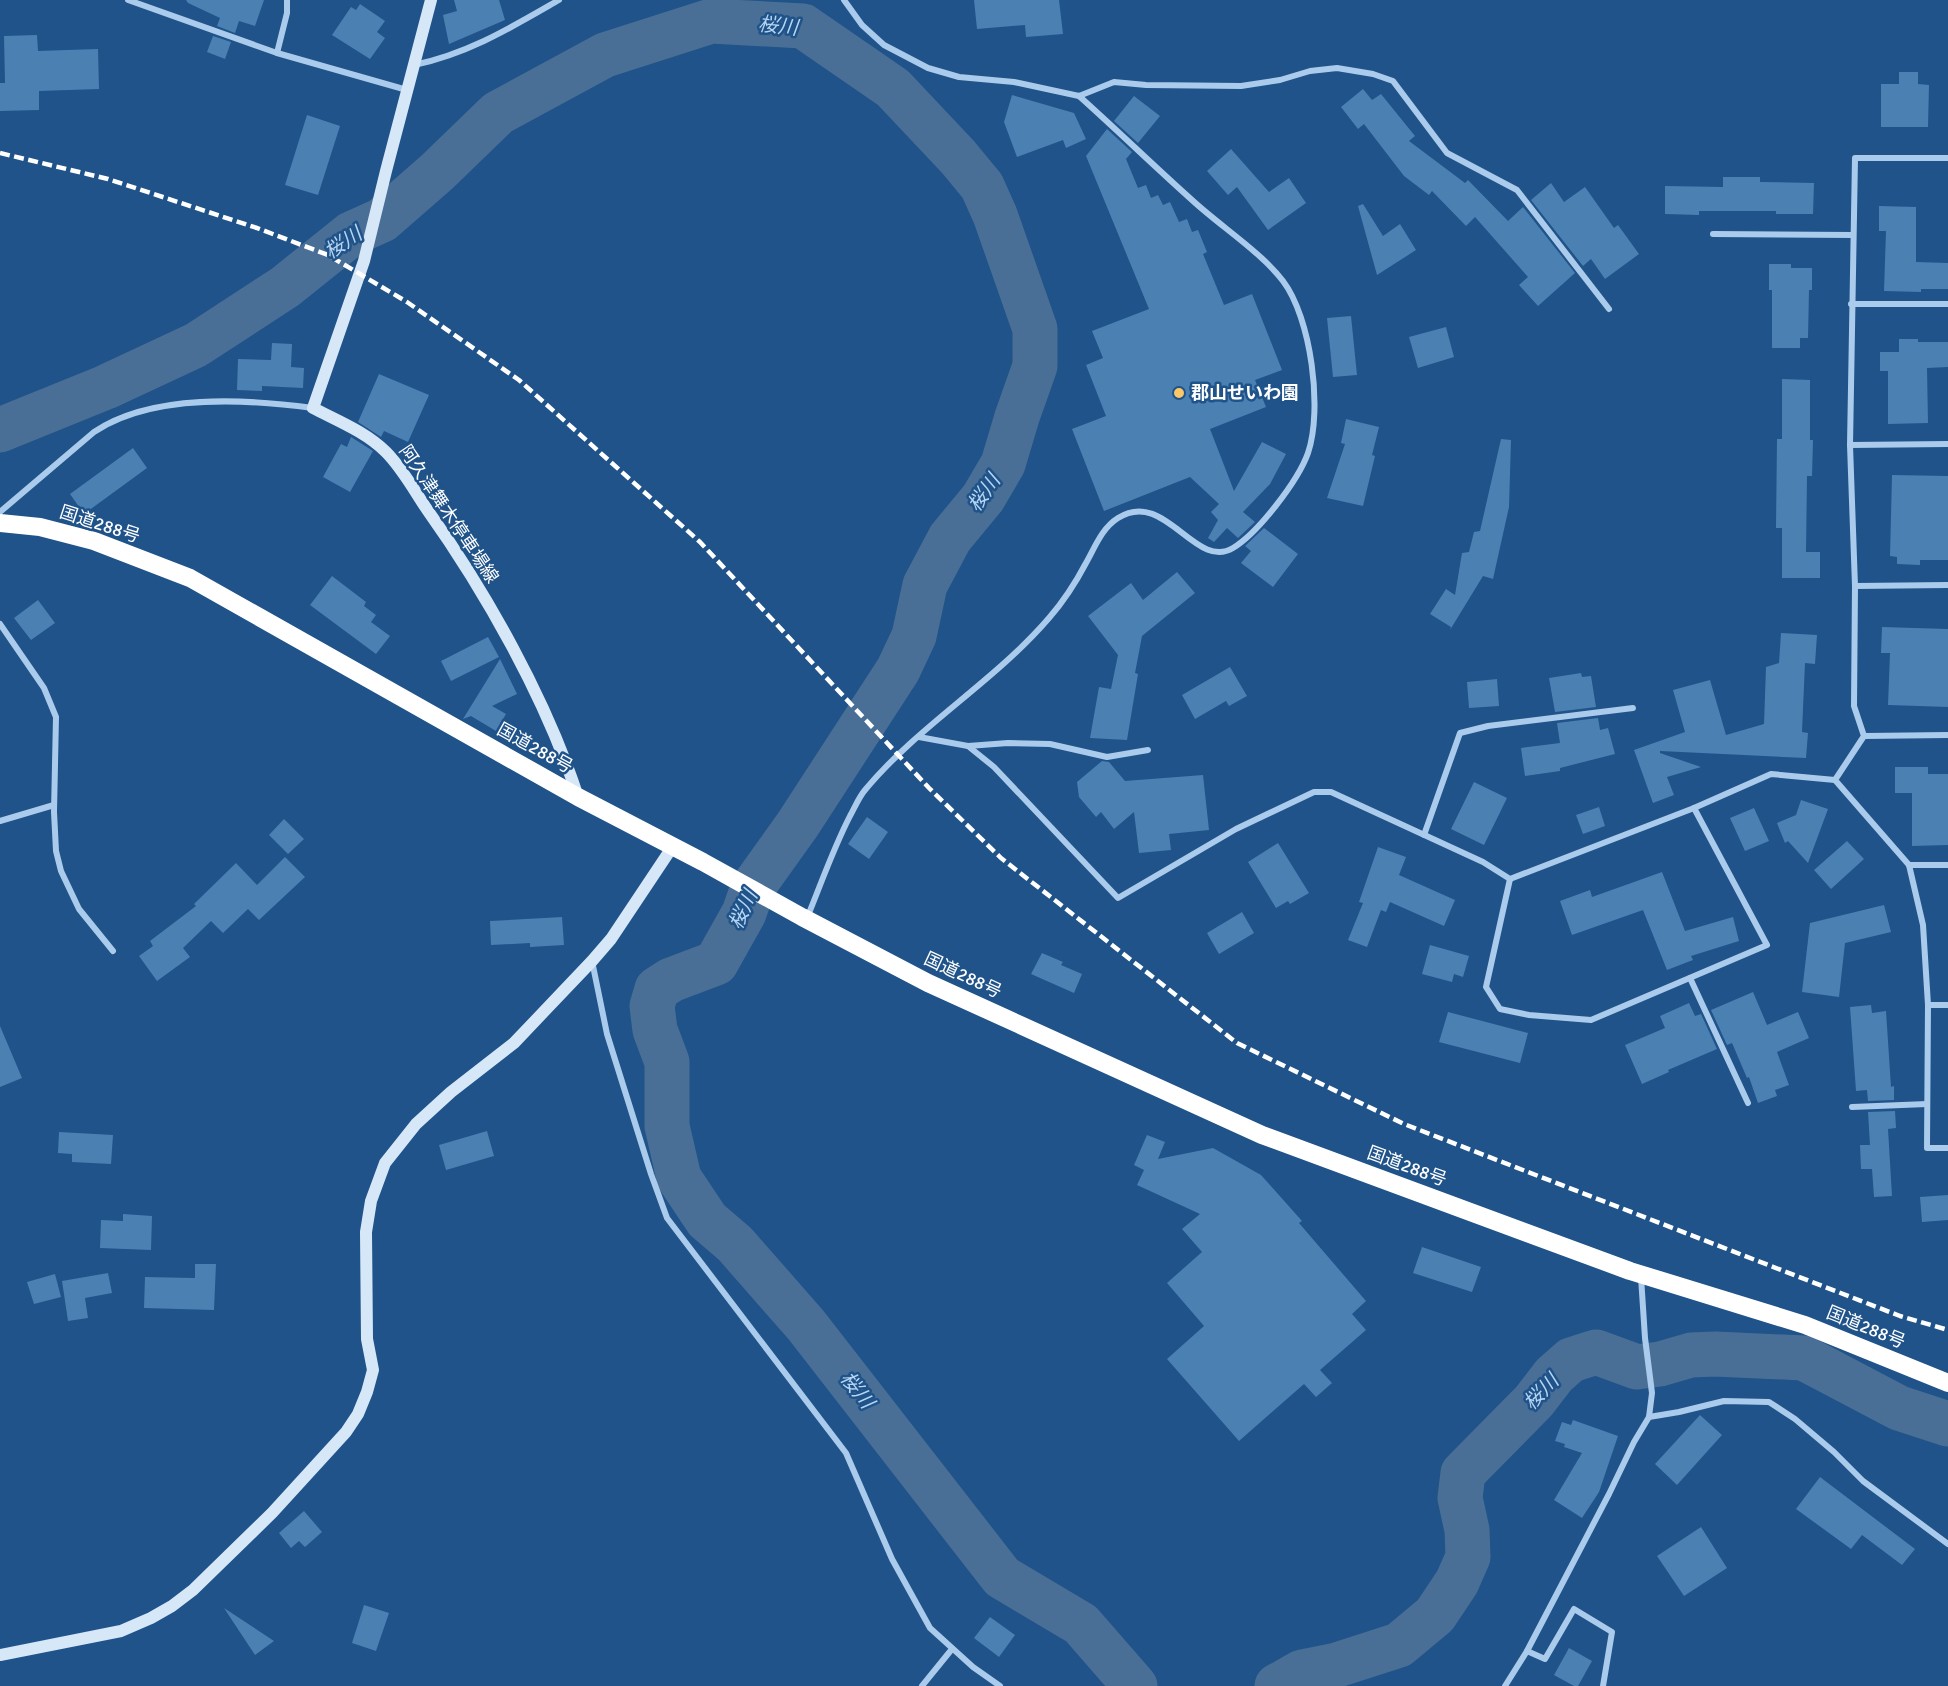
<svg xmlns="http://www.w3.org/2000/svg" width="1948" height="1686" font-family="Signika,'Noto Sans JP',sans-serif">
<rect width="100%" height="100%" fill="#1f5389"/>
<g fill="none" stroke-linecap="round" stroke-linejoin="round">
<g stroke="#4a6f96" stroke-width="45">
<polyline points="0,430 106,387 196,345 285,287 351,234 382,220 437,172 498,113 605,55 711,21 803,26 893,88 958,157 982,186 995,215 1035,329 1035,366 1017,417 1003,464 983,498 950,538 925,585 914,636 898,670 798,824 753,887 744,913 716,963 671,980 657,989 652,1006 655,1030 667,1062 667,1126 679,1178 707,1220 735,1244 806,1325 1002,1577 1081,1624 1135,1686"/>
<polyline points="1277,1686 1302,1672 1337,1665 1399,1645 1435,1615 1457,1582 1468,1557 1467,1530 1460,1498 1463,1473 1534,1401 1554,1375 1571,1360 1596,1352 1637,1367 1660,1364 1691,1355 1715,1354 1804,1358 1899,1408 1948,1424"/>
</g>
</g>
<g fill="#4b80b3">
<polygon points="186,0 264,0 255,26 239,21 235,33 217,26 220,18 188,3"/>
<polygon points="454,0 499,0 505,20 449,44 443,15 457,11"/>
<polygon points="974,0 1059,0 1063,34 1026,37 1025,25 977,29"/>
<polygon points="360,4 385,21 377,32 385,38 370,59 332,35 351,7 356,10"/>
<polygon points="37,35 38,51 98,49 99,89 39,91 39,110 0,111 0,83 5,83 4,36"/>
<polygon points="213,36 231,42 225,59 207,52"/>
<polygon points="1899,72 1918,72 1918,84 1929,85 1928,127 1881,127 1881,84 1899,84"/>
<polygon points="1363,89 1372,100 1381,94 1415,136 1409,141 1465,183 1468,180 1508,221 1523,207 1575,273 1538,306 1519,285 1528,277 1475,217 1466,226 1432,191 1429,195 1404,176 1364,124 1358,129 1341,107"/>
<polygon points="1012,95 1074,113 1086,139 1066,148 1063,140 1017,157 1004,122"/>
<polygon points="1134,96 1160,116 1138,143 1114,121"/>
<polygon points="307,115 340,126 318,195 285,185"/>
<polygon points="1107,129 1132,152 1126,159 1138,188 1146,185 1151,198 1158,195 1163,205 1170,202 1179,222 1187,219 1192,232 1198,230 1207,252 1203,254 1224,305 1252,294 1282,370 1255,380 1266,407 1210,429 1234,491 1262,442 1286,454 1270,484 1243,512 1255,522 1238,538 1227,528 1214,542 1208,538 1218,520 1211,512 1219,504 1190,477 1104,511 1072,429 1106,416 1086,365 1103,358 1092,331 1149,309 1086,156"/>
<polygon points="1231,149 1269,192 1289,178 1306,203 1268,230 1237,187 1228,195 1207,171"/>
<polygon points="1723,177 1760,177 1760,182 1814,183 1813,214 1776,214 1776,211 1699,211 1699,215 1665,214 1665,186 1723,187"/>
<polygon points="1551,183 1564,202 1585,187 1614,228 1618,225 1639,254 1605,279 1591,259 1583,266 1531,200"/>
<polygon points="1363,204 1383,236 1400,224 1416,250 1377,275 1358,206"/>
<polygon points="1879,206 1916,207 1916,262 1948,263 1948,289 1921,289 1921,292 1884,291 1886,231 1879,231"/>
<polygon points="1769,264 1791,264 1791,268 1812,268 1812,290 1809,290 1808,338 1800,338 1800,348 1772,348 1772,290 1769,290"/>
<polygon points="1351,316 1357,375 1333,377 1327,318"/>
<polygon points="1446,327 1454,357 1418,368 1409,337"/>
<polygon points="1899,339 1918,339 1918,342 1948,342 1948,367 1927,368 1928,423 1888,424 1888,371 1880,371 1880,352 1899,352"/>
<polygon points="272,343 292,344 291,367 304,368 303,388 262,386 262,391 237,390 238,359 271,360"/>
<polygon points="379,374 429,395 408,442 384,431 381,437 358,422"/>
<polygon points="1782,379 1810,380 1810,440 1813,440 1812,476 1807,476 1806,552 1820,552 1820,578 1782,578 1782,528 1776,528 1777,439 1782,439"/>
<polygon points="1346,419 1379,427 1372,455 1375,456 1363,506 1327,498 1345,444 1341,443"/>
<polygon points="351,437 373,451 350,492 323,477 341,444 347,447"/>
<polygon points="1501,439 1511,440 1509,507 1493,579 1483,576 1450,630 1451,627 1430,614 1446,589 1455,595 1462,553 1469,552 1474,532 1480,531"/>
<polygon points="133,448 147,468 84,514 70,494"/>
<polygon points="1892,475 1948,476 1948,560 1920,560 1920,565 1897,564 1897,557 1890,556"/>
<polygon points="1264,528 1298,554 1273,587 1241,563 1251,551 1245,546"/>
<polygon points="1177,572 1195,593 1142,636 1135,673 1138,674 1127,740 1090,738 1099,687 1111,689 1118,655 1088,616 1131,583 1143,600"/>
<polygon points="332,576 366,602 364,606 376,615 371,622 390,636 376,654 310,605"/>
<polygon points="38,600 55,623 31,640 14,618"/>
<polygon points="1882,627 1948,629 1948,707 1888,705 1890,653 1881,653"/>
<polygon points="1781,633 1817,635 1815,664 1805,663 1802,732 1808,733 1806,758 1660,751 1660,753 1701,767 1667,777 1674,795 1653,803 1634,750 1685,732 1673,690 1710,680 1726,735 1764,724 1766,667 1779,663"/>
<polygon points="488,637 499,657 451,681 441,661"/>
<polygon points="500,659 517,694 492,706 506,714 496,731 471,716 463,719"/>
<polygon points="1230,667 1247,696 1229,706 1226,701 1195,719 1182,695"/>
<polygon points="1581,673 1582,677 1591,676 1596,707 1555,712 1549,678"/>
<polygon points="1497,679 1499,706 1469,708 1467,682"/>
<polygon points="1598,718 1600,730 1608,728 1615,754 1560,768 1560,771 1525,776 1521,748 1560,743 1557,723"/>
<polygon points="1102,761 1109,762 1125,781 1203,775 1209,830 1169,834 1171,850 1139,853 1134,812 1114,829 1101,812 1096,817 1079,797 1077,782"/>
<polygon points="1895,767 1928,767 1928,774 1948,774 1948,845 1912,846 1912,793 1895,793"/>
<polygon points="1474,782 1507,798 1484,845 1451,829"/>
<polygon points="1801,800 1828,809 1808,863 1788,841 1785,843 1777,823 1796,815"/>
<polygon points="1599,807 1605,826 1583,834 1576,815"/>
<polygon points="1754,808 1769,841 1745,851 1730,818"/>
<polygon points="867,817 888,832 869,859 848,844"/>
<polygon points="284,819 304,839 288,854 269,835"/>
<polygon points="1847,841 1864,859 1831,889 1814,870"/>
<polygon points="1278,843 1309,893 1290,904 1288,901 1276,908 1248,862"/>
<polygon points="1378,847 1406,857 1399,875 1455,900 1444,926 1390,902 1386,912 1381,910 1367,947 1348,940 1363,903 1359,902"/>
<polygon points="285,857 305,877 259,920 248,909 223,933 211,921 183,948 190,957 157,981 139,956 153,946 150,941 196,906 194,904 236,863 257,885"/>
<polygon points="1662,872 1685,931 1733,917 1739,941 1691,956 1693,960 1667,970 1643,910 1572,935 1560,901 1590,890 1592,897"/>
<polygon points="1884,905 1891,932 1845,943 1839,997 1802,992 1810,923"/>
<polygon points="1242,912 1254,933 1219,954 1207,933"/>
<polygon points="562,917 564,945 530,947 530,943 491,945 490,921"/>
<polygon points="1430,945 1469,956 1463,977 1454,974 1452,982 1422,974"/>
<polygon points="1042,953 1063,962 1061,965 1082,974 1074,993 1031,974"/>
<polygon points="1753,992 1767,1025 1798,1012 1809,1038 1777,1052 1789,1085 1775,1090 1777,1096 1758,1103 1749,1077 1747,1078 1732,1043 1727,1045 1711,1010"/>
<polygon points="1689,1003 1695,1016 1701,1014 1717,1049 1668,1070 1669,1072 1642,1084 1625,1045 1665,1028 1660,1016"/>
<polygon points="1871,1005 1872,1013 1886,1011 1891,1087 1894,1086 1894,1100 1868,1101 1867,1090 1856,1091 1850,1007"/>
<polygon points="1448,1012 1528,1033 1520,1063 1439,1042"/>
<polygon points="0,1026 22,1078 0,1087"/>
<polygon points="1895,1111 1896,1128 1888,1129 1892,1196 1874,1197 1872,1169 1861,1169 1860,1145 1870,1145 1868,1112"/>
<polygon points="487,1131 494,1156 446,1170 439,1145"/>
<polygon points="59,1132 113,1135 111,1164 72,1162 72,1154 58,1153"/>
<polygon points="1147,1135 1165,1142 1158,1159 1213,1148 1261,1175 1302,1221 1299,1223 1366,1301 1352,1314 1366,1330 1320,1370 1332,1383 1316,1397 1304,1384 1239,1441 1167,1359 1204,1326 1167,1283 1202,1252 1182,1229 1200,1214 1137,1185 1144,1170 1134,1165"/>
<polygon points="1948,1195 1948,1220 1922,1222 1920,1197"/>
<polygon points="123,1214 152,1216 151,1250 100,1248 101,1220 123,1221"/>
<polygon points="1422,1247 1481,1267 1472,1292 1413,1273"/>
<polygon points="195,1264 216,1264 214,1310 144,1308 145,1277 195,1278"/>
<polygon points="108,1273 112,1293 85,1298 88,1318 68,1321 62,1281"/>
<polygon points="55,1274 61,1297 34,1304 27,1282"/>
<polygon points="1700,1415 1722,1435 1677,1485 1655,1464"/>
<polygon points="1573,1420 1618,1436 1599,1492 1582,1518 1554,1500 1582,1453 1564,1447 1565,1444 1555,1441 1562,1422 1571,1425"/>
<polygon points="1820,1477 1915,1549 1902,1565 1862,1535 1851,1549 1796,1509"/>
<polygon points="304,1511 322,1532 305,1547 299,1541 291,1548 279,1533"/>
<polygon points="1701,1527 1727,1568 1684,1596 1657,1556"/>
<polygon points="364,1605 389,1613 376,1651 352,1643"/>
<polygon points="224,1608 274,1641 255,1655"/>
<polygon points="990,1617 1015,1635 999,1657 974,1638"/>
<polygon points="1569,1648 1592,1661 1578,1686 1574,1686 1554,1675"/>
</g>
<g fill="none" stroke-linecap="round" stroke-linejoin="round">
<g stroke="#aacbeb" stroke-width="6">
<polyline points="128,0 277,53 407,90"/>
<polyline points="844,0 862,25 884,45 928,68 959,77 1014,82 1079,96 1114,82 1146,85 1241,86 1280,80 1310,71 1337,68 1373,74 1393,81 1447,153 1517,190 1609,309"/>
<polyline points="277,53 287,13 287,0"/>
<path d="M414,65C468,54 512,27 559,0"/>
<polyline points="1948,158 1855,158 1850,445 1855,586 1854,706 1864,736 1835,780 1909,865 1923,925 1928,1005 1927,1148 1948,1148"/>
<polyline points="1713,234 1853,235"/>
<polyline points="1851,304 1948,304"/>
<polyline points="1850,445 1948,444"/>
<path d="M0,512L94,432C152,393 246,399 313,408"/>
<polyline points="1855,586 1948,585"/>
<polyline points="0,624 44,688 56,717 54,812 56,851 61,871 79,909 113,951"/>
<polyline points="1864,736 1948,735"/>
<polyline points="919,737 968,746 994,767 1118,898 1236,829 1314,792 1331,792 1483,862 1510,879 1694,808 1771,774 1835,780"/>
<polyline points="968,746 1008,743 1050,744 1107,757 1148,750"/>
<polyline points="0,821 54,805"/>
<polyline points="1424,835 1460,733 1488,726 1633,708"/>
<polyline points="1909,865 1948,865"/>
<polyline points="1510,879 1486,987 1500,1009 1529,1015 1591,1020 1767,945 1694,808"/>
<path d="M807,918C821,884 833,849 850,816C855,807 859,797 865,790C919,725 994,682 1049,618C1063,602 1076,582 1086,563C1095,547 1102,528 1118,518C1165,488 1195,571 1233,548C1258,533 1298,481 1308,453C1323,409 1311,318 1283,281C1261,252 1220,226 1192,200C1154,166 1117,130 1079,96"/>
<polyline points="592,961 607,1034 651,1174 667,1218 846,1453 892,1559 930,1628 973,1667 1000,1686"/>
<polyline points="1690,978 1748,1103"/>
<polyline points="1928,1005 1948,1005"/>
<polyline points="1852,1107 1927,1104"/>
<polyline points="1649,1417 1679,1412 1724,1401 1769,1402 1795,1419 1834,1452 1863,1481 1948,1544"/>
<polyline points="1527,1651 1545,1659 1574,1609 1612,1632 1603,1686"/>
<polyline points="922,1686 952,1649"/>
<polyline points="1505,1686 1527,1651 1609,1494 1634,1442 1649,1417 1652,1393 1645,1338 1641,1277"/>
</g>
<g stroke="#d6e7f8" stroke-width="12">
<path d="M431,0L386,171L364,261L313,408C338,421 366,432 386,452C402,468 414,490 426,508C486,592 546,699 578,797"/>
<polyline points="0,1655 121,1631 151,1618 172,1606 193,1590 272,1513 346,1432 358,1414 367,1392 373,1370 367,1339 366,1232 371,1201 385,1163 416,1124 451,1092 514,1043 592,961 611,939 673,846"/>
</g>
<polyline stroke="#fff" stroke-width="18" points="0,523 40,527 94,541 190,578 578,797 703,862 802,917 928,983 1262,1135 1630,1271 1805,1325 1948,1383"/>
<polyline stroke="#fff" stroke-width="4.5" stroke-dasharray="10 4.5" stroke-linecap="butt" points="0,153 108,179 257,228 328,255 407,302 519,380 700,542 929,788 1001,858 1237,1043 1404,1124 1900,1316 1948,1330"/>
</g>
<circle fill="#fac869" stroke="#1f5389" stroke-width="2" cx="1179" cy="393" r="6"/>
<g text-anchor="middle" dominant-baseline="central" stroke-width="5" stroke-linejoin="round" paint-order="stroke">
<g font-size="18" font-weight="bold" fill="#fff" stroke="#1f5389" text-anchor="start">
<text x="1191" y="393">郡山せいわ園</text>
</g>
<g font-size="18" fill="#fff" stroke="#1f5389">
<text transform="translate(449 514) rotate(56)">阿久津舞木停車場線</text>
<text transform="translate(100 524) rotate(18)">国道288号</text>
<text transform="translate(535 748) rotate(29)">国道288号</text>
<text transform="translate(963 975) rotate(25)">国道288号</text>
<text transform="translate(1407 1166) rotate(20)">国道288号</text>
<text transform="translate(1866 1327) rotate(22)">国道288号</text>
</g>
<g font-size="20" font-style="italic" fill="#b6d5f3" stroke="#1f5389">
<text transform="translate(778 26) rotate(6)">桜川</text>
<text transform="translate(343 243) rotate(-34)">桜川</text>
<text transform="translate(984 493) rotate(-55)">桜川</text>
<text transform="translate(743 910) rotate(-65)">桜川</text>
<text transform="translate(857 1390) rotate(52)">桜川</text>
<text transform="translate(1541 1392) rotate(-46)">桜川</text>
</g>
</g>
</svg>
